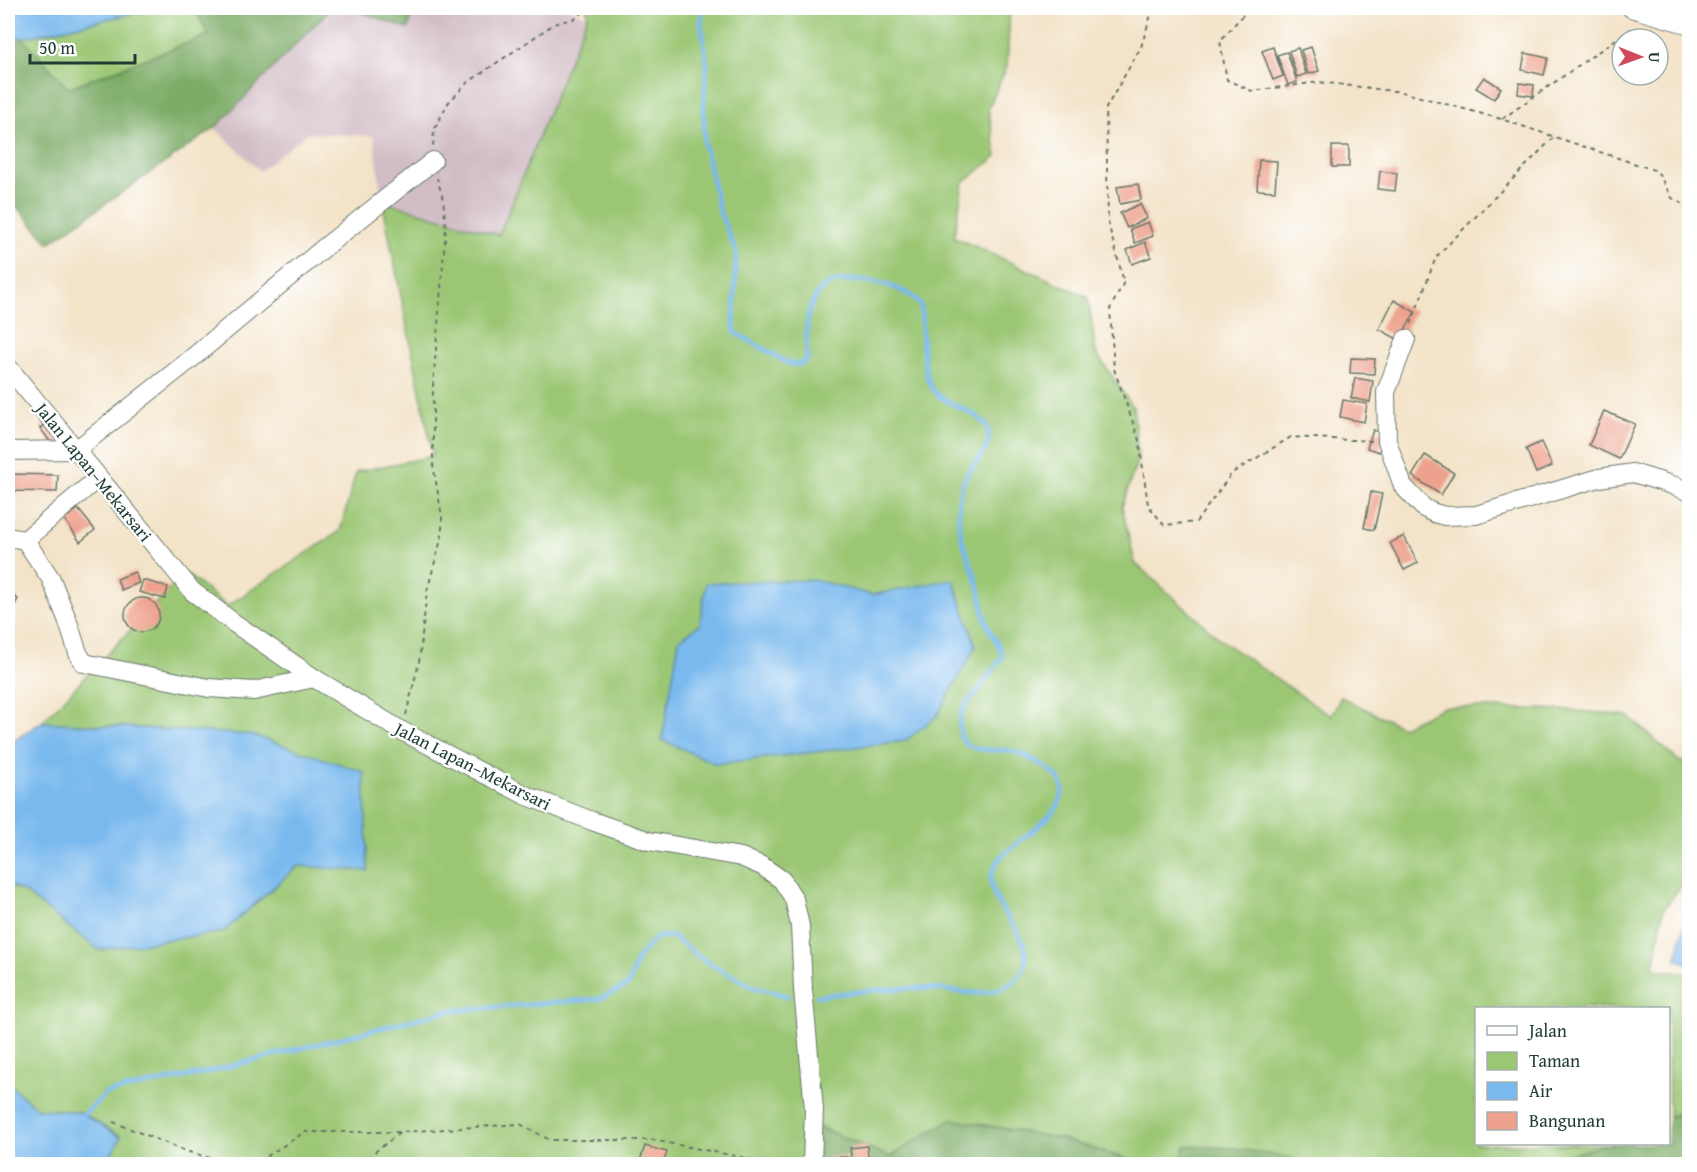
<svg xmlns="http://www.w3.org/2000/svg" width="1697" height="1172" font-family="'Gentium Book Plus',serif">
<rect width="100%" height="100%" fill="#fff"/>
<filter id="ink" filterUnits="userSpaceOnUse"><feTurbulence type="fractalNoise" baseFrequency=".0167" numOctaves="2"/><feDisplacementMap in="SourceGraphic" scale="12" xChannelSelector="R" yChannelSelector="G"/><feConvolveMatrix kernelMatrix="1 2 1 2 8 2 1 2 1" color-interpolation-filters="sRGB"/></filter>
<filter id="wash" filterUnits="userSpaceOnUse"><feTurbulence type="fractalNoise" baseFrequency=".008" numOctaves="4" result="noise"/><feDisplacementMap in="SourceGraphic" scale="24" xChannelSelector="R" yChannelSelector="G"/><feGaussianBlur stdDeviation="1.35" result="paint"/><feColorMatrix in="noise" values="0 0 0 0 0 0 0 0 0 0 0 0 0 0 0 0 0 1.4 0 .05"/><feComposite in="paint" operator="in"/></filter>
<g filter="url(#wash)">
<rect width="100%" height="100%" fill="#f3e3c8"/>
<polygon fill="#d2bdc6" points="331,8 350,8 407,29 414,8 570,8 587,17 499,236 382,201 374,136 307,133 260,171 215,128"/>
<g fill="#9bc774" stroke="#5d8254" stroke-width="1.5" fill-rule="evenodd">
<polygon points="157,8 194,8 210,35 68,88 22,38"/>
<path d="M587,8H1010L1007,66L988,109L997,156L963,183L954,237L1088,297L1096,353L1133,407L1138,458L1122,507L1135,563L1222,641L1331,716L1341,697L1402,727L1444,707L1570,710L1628,716L1681,763L1689,758V875L1663,910L1654,969L1689,974V1108L1669,1117L1668,1008H1476V1144H1606L1542,1164H1295L1294,1159L1233,1148L1186,1146L1181,1164H1142L1062,1139L951,1119L890,1157L809,1123L811,1164H106L121,1136L79,1112L37,1109L8,1083V885L24,892L223,932L298,866L252,735L42,722L185,573L227,606L340,531L356,472L433,456L382,201L499,235L587,17ZM815,580L872,596L953,580L679,640L700,624Z"/>
</g>
<g fill="#7cac66" stroke="#4e744d" stroke-width="1.5">
<polygon points="194,8 331,8 215,128 49,243 8,197 8,37 22,38 68,88 209,35"/>
<polygon points="350,8 414,8 408,29"/>
<polygon points="1689,1108 1689,1164 1542,1164 1606,1144 1668,1144 1669,1117"/>
<polygon points="951,1119 1062,1139 1142,1164 811,1164 809,1123 890,1157"/>
<polygon points="1185,1146 1233,1148 1294,1159 1295,1164 1181,1164"/>
</g>
<g fill="#79b9ee" stroke="#4c7b91" stroke-width="1.5">
<polygon points="8,8 157,8 22,38 8,37"/>
<polygon points="953,579 976,646 937,716 905,741 716,764 662,740 679,640 700,624 706,583 815,580 872,595"/>
<polygon points="42,722 252,735 364,772 368,871 298,866 223,932 99,950 24,892 8,885 8,745"/>
<polygon points="1689,906 1689,964 1677,959 1686,911"/>
<polygon points="8,1083 37,1109 79,1112 121,1137 106,1164 8,1164"/>
</g>
<g fill="none" stroke-linecap="round" stroke-linejoin="round">
<g stroke="#79b9ee" stroke-width="4.5">
<path d="M703,8L701,23L707,64L704,101V143L719,210L736,252L734,328L736,333L788,363L798,365L807,360C806,337 803,306 822,289C842,271 908,283 921,306C922,326 922,371 931,387C943,407 982,410 988,430C993,448 973,464 965,478C959,492 958,508 959,523C960,542 974,569 979,588C982,600 983,613 987,624C991,636 1001,644 1002,657C995,667 988,677 981,687C976,694 968,700 964,708C957,720 957,741 971,747C980,751 993,749 1003,750C1020,751 1033,759 1048,769C1054,773 1060,778 1062,785C1070,814 1012,841 998,861C970,900 1038,929 1024,968C1018,985 996,992 979,993C960,994 940,988 921,988C886,987 851,993 817,996"/>
<polyline points="80,1118 107,1093 204,1073 447,1011 599,999 628,985 638,958 656,937 672,936 702,959 753,987 788,996"/>
</g>
</g>
<g id="blocks">
<g fill="#eea28e">
<polygon points="1273,47 1283,76 1273,80 1262,51"/>
<polygon points="1311,47 1319,71 1308,74 1301,50"/>
<polygon points="1298,48 1306,74 1297,77 1289,51"/>
<polygon points="1287,52 1297,82 1288,85 1277,55"/>
<polygon points="1525,53 1548,58 1544,75 1522,70"/>
<polygon points="1484,77 1501,88 1494,99 1476,88"/>
<polygon points="1519,83 1534,85 1533,96 1518,94"/>
<rect x="1332" y="146" width="17" height="21"/>
<polygon points="1259,160 1277,161 1275,191 1257,190"/>
<polygon points="1380,171 1397,173 1395,191 1378,189"/>
<polygon points="1138,184 1141,200 1120,204 1117,187"/>
<polygon points="1140,204 1147,218 1127,228 1120,213"/>
<polygon points="1148,222 1153,236 1135,243 1130,229"/>
<polygon points="1145,242 1151,257 1132,264 1127,250"/>
<polygon points="1394,300 1415,312 1399,340 1379,329"/>
<polygon points="1351,358 1375,359 1374,374 1350,373"/>
<polygon points="1355,378 1373,381 1370,402 1351,398"/>
<polygon points="1343,400 1367,404 1364,422 1340,417"/>
<polygon points="1604,411 1635,424 1619,459 1589,445"/>
<polygon points="47,423 61,442 54,447 40,428"/>
<polygon points="1373,430 1385,434 1379,452 1367,448"/>
<polygon points="1541,442 1552,466 1536,473 1526,449"/>
<polygon points="1425,455 1454,473 1441,495 1412,476"/>
<polygon points="8,474 58,475 57,492 8,491"/>
<polygon points="1371,492 1382,494 1374,530 1364,528"/>
<polygon points="78,509 95,530 80,542 64,519"/>
<polygon points="1404,536 1418,563 1404,570 1390,543"/>
<polygon points="135,572 139,583 121,590 117,579"/>
<polygon points="143,580 168,587 165,599 139,592"/>
<polygon points="8,593 18,599 8,618"/>
<circle cx="142" cy="615" r="17"/>
<polygon points="645,1146 667,1152 663,1164 639,1164"/>
<polygon points="867,1146 869,1164 852,1164 850,1148"/>
<rect x="828" y="1157" width="19" height="7"/>
</g>
</g>
</g>
<g filter="url(#ink)">
<use href="#blocks" fill-opacity="0" stroke="#697768" stroke-width="1.5"/>
<g fill="none" stroke-linecap="round" stroke-linejoin="round">
<g stroke="#697768" stroke-width="20">
<g id="minor">
<polyline points="1631,8 1690,25"/>
<polyline points="1406,339 1386,392 1387,441 1403,486 1424,508 1434,513 1445,516 1476,515 1599,478 1633,473 1672,485 1690,492"/>
<polyline points="8,367 192,591 234,623 314,678 402,731 525,795 592,821 649,841 741,857 762,866 782,880 794,899 800,926 803,989 814,1109 812,1164"/>
<polyline points="8,451 76,450 186,363 325,247 433,161"/>
<polyline points="8,537 25,540 51,579 67,619 78,653 84,663 209,688 254,691 314,678"/>
<polyline points="25,540 98,478"/>
</g>
</g>
<g stroke="#697768" stroke-width="2" stroke-dasharray="4.5 4.5" stroke-linecap="butt">
<polyline points="1153,8 1141,47 1106,108 1108,223 1124,282 1110,309 1114,369 1139,440 1148,505 1164,525 1196,522 1232,473 1291,437 1372,441"/>
<polyline points="1249,8 1220,41 1227,80 1252,91 1319,82 1402,92 1501,119 1657,171 1672,198 1690,208"/>
<polyline points="1502,119 1635,26"/>
<polyline points="433,146 434,130 448,103 467,83 554,24 579,17 585,8"/>
<polyline points="1411,324 1436,257 1554,137"/>
<polyline points="406,715 419,662 427,591 442,536 442,517 433,464 433,385 446,227 443,199 437,178"/>
<polyline points="113,1122 186,1151 220,1161 261,1160 305,1132 401,1132"/>
<polyline points="361,1164 376,1151 401,1132 520,1124 550,1140 653,1140 776,1164"/>
</g>
<use href="#minor" stroke="#fff" stroke-width="18"/>
</g>
</g>
<g text-anchor="middle" dominant-baseline="central" stroke-width="4.5" stroke-linejoin="round" paint-order="stroke">
<g font-size="18" fill="#1f3d34" stroke="#fff">
<text transform="translate(94 472) rotate(51)">Jalan Lapan–Mekarsari</text>
<text transform="translate(473 766) rotate(27)">Jalan Lapan–Mekarsari</text>
</g>
</g>
<rect width="1697" height="1172" fill="none" stroke="#fff" stroke-width="30"/>
<rect x="1475" y="1007" width="195" height="138" fill="#ffffff" stroke="#a5b1ae" stroke-width="1.5"/>
<rect x="1487" y="1026" width="30" height="9" fill="#ffffff" stroke="#a5b1ae" stroke-width="1.5"/>
<text x="1529" y="1037" font-size="18" fill="#1f3d34">Jalan</text>
<rect x="1487" y="1052" width="30" height="18" fill="#9bc774" stroke="#a5b1ae" stroke-width="1.5"/>
<text x="1529" y="1067" font-size="18" fill="#1f3d34">Taman</text>
<rect x="1487" y="1082" width="30" height="18" fill="#79b9ee" stroke="#a5b1ae" stroke-width="1.5"/>
<text x="1529" y="1097" font-size="18" fill="#1f3d34">Air</text>
<rect x="1487" y="1112" width="30" height="18" fill="#eea28e" stroke="#a5b1ae" stroke-width="1.5"/>
<text x="1529" y="1127" font-size="18" fill="#1f3d34">Bangunan</text>
<g transform="translate(1640 57) rotate(91)"><circle r="28" fill="#ffffff" stroke="#a5b1ae" stroke-width="1.5"/>
<path d="M0-4.5L10 22L0 15L-10 22Z" fill="#d1495b"/>
<text y="-9" font-size="16" font-weight="bold" text-anchor="middle" fill="#1f3d34">U</text>
</g>
<path d="M30 54v9h105v-9" fill="none" stroke="#1f3d34" stroke-width="3"/>
<text x="39" y="54" font-size="18" fill="#1f3d34" stroke="#ffffff" stroke-width="4.5" paint-order="stroke">50 m</text>
</svg>
